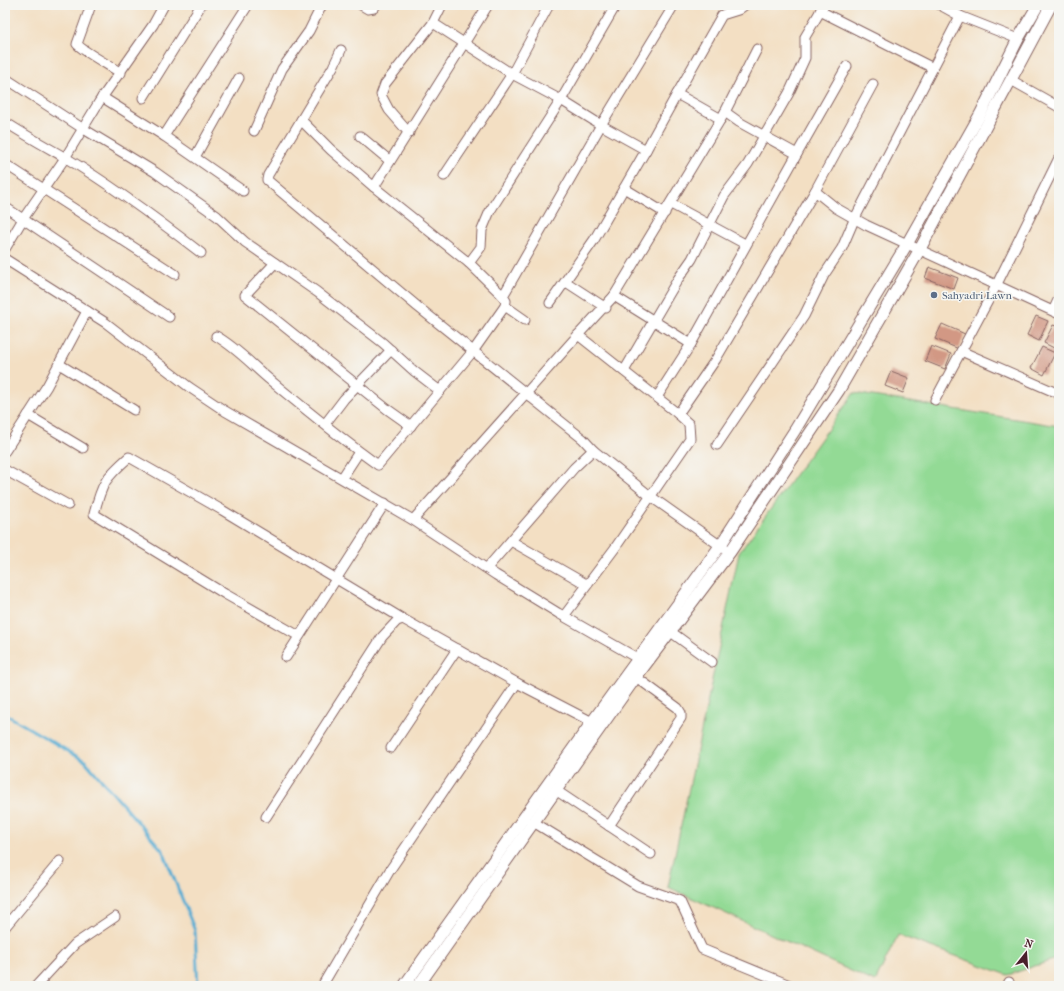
<svg xmlns="http://www.w3.org/2000/svg" width="1064" height="991" font-family="'IM FELL French Canon',serif">
<rect width="100%" height="100%" fill="#f6f6f2"/>
<filter id="ink" filterUnits="userSpaceOnUse"><feTurbulence type="fractalNoise" baseFrequency=".025" numOctaves="2"/><feDisplacementMap in="SourceGraphic" scale="8" xChannelSelector="R" yChannelSelector="G"/><feConvolveMatrix kernelMatrix="1 2 1 2 8 2 1 2 1" color-interpolation-filters="sRGB"/></filter>
<filter id="wash" filterUnits="userSpaceOnUse"><feTurbulence type="fractalNoise" baseFrequency=".012" numOctaves="4" result="noise"/><feDisplacementMap in="SourceGraphic" scale="16" xChannelSelector="R" yChannelSelector="G"/><feGaussianBlur stdDeviation="0.9" result="paint"/><feColorMatrix in="noise" values="0 0 0 0 0 0 0 0 0 0 0 0 0 0 0 0 0 1.4 0 .05"/><feComposite in="paint" operator="in"/></filter>
<g filter="url(#wash)">
<rect width="100%" height="100%" fill="#f3dfc3"/>
<polygon fill="#93da95" stroke="#6e7c60" points="854,393 1059,426 1059,958 1008,975 898,935 875,982 668,887 739,553"/>
<g fill="none" stroke-linecap="round" stroke-linejoin="round">
<polyline stroke="#57add3" stroke-width="3" points="5,714 85,761 163,851 195,931 198,986"/>
</g>
<g id="blocks">
<g fill="#d29884">
<polygon points="929,267 958,278 954,289 925,278"/>
<polygon points="1036,316 1048,321 1039,341 1027,335"/>
<polygon points="942,324 965,334 959,349 935,339"/>
<polygon points="1053,325 1059,327 1059,343 1056,349 1044,343"/>
<polygon points="931,346 951,354 945,369 925,361"/>
<polygon points="1042,347 1055,353 1044,375 1031,368"/>
<polygon points="891,371 909,378 903,393 885,386"/>
</g>
</g>
</g>
<g filter="url(#ink)">
<use href="#blocks" fill-opacity="0" stroke="#856260" stroke-width="1"/>
<g fill="none" stroke-linecap="round" stroke-linejoin="round">
<g stroke="#856260" stroke-width="11">
<g id="minor">
<path d="M91,5L77,44C81,50 112,67 121,73"/>
<polyline points="361,5 368,9 374,8 376,5"/>
<polyline points="940,5 960,16 1018,39"/>
<polyline points="820,11 933,68"/>
<polyline points="433,23 512,74 561,100 601,125 646,150 677,94"/>
<polyline points="341,50 333,67 268,175 267,180 418,307 583,439 593,450 574,468 487,568"/>
<polyline points="5,78 82,128 155,172 217,216 245,242 317,292 383,343 414,371 440,391"/>
<polyline points="1011,80 1059,107"/>
<polyline points="102,97 164,136 243,191"/>
<polyline points="143,98 201,5"/>
<polyline points="721,119 677,94 722,15 738,10 745,5"/>
<path d="M5,122C25,135 45,146 66,158C113,186 157,219 201,253"/>
<polyline points="254,131 282,69 309,31 322,5"/>
<polyline points="409,133 389,110 381,95 385,84 433,23 442,5"/>
<polyline points="164,136 248,5"/>
<polyline points="360,136 390,161"/>
<polyline points="797,154 847,66"/>
<polyline points="195,157 239,78"/>
<polyline points="5,164 175,274"/>
<polyline points="444,176 512,74 549,5"/>
<polyline points="374,187 488,5"/>
<polyline points="624,188 665,213"/>
<polyline points="815,191 873,84"/>
<polyline points="671,204 745,244"/>
<polyline points="5,207 169,317"/>
<polyline points="5,249 23,219 65,158 99,102 153,25 164,5"/>
<polyline points="5,259 106,323 189,387 225,411 413,520 496,575 558,613 644,662"/>
<polyline points="275,263 245,295 387,409 411,426"/>
<polyline points="469,263 481,247 482,230 490,211 561,100 616,5"/>
<polyline points="566,282 606,308"/>
<polyline points="503,296 601,125 674,5"/>
<polyline points="614,296 691,344"/>
<polyline points="550,303 594,240 646,150"/>
<polyline points="505,306 525,320"/>
<polyline points="1053,311 1059,298"/>
<polyline points="578,335 614,296 725,112 757,49"/>
<path d="M216,336C237,348 252,365 270,380C305,409 341,439 378,465L474,350L505,306L506,301L503,296L469,263L374,187L331,150L301,120"/>
<polyline points="961,351 1059,394"/>
<polyline points="59,364 134,410"/>
<polyline points="624,371 678,279 692,259 724,196 748,164 789,93 805,58 805,37 824,5"/>
<polyline points="657,397 691,344 797,154 739,122 725,112"/>
<polyline points="935,400 996,286 1059,158"/>
<polyline points="678,414 716,359 815,191 836,208 866,225 1059,314"/>
<polyline points="28,415 83,448"/>
<polyline points="325,424 344,399 391,350"/>
<polyline points="717,445 804,316 824,275 842,248 854,220 960,16"/>
<polyline points="593,450 650,496 725,549"/>
<polyline points="5,451 47,386 87,311"/>
<polyline points="5,470 68,505"/>
<polyline points="342,478 359,452"/>
<polyline points="413,520 578,335 678,414 689,424 690,439 615,548 564,616"/>
<polyline points="511,541 586,584"/>
<polyline points="671,632 712,662"/>
<path d="M299,636L225,594L94,514C102,483 105,478 129,457L222,510L403,619"/>
<polyline points="286,657 385,503"/>
<polyline points="391,748 457,649"/>
<polyline points="557,791 651,854"/>
<polyline points="266,817 382,637 397,621 403,619 517,683 598,725"/>
<polyline points="535,823 638,886 680,901 702,949 792,986"/>
<polyline points="609,826 681,718 681,713 678,708 636,677"/>
<polyline points="5,927 60,861"/>
<polyline points="36,986 75,944 115,917"/>
<polyline points="322,986 390,870 517,683"/>
<polyline points="1007,986 1009,982"/>
</g>
</g>
<g stroke="#856260" stroke-width="13">
<g id="tertiary">
<polyline points="404,986 592,722 720,546 795,430 907,244 981,113 1018,39 1038,5"/>
<polyline points="418,986 636,677 730,552 839,390 920,249 1051,5"/>
</g>
</g>
<use href="#minor" stroke="#fff" stroke-width="9"/>
<use href="#tertiary" stroke="#fff" stroke-width="11"/>
</g>
</g>
<circle fill="#5c6f8a" stroke="#f6f6f2" stroke-width="1.5" cx="934" cy="295" r="4"/>
<g text-anchor="middle" dominant-baseline="central" stroke-width="3" stroke-linejoin="round" paint-order="stroke">
<g font-size="11" fill="#4e5e75" stroke="#f6f6f2" text-anchor="start">
<text x="942" y="295">Sahyadri Lawn</text>
</g>
</g>
<rect width="1064" height="991" fill="none" stroke="#f6f6f2" stroke-width="20"/>
<g transform="translate(1026 953) rotate(17)" stroke="#f6f6f2" stroke-width="3" paint-order="stroke">
<path d="M0-3L7 15L0 10L-7 15Z" fill="#4a1f2b"/>
<text y="-6" font-size="11" font-weight="bold" text-anchor="middle" fill="#4a1f2b">N</text>
</g>
</svg>
